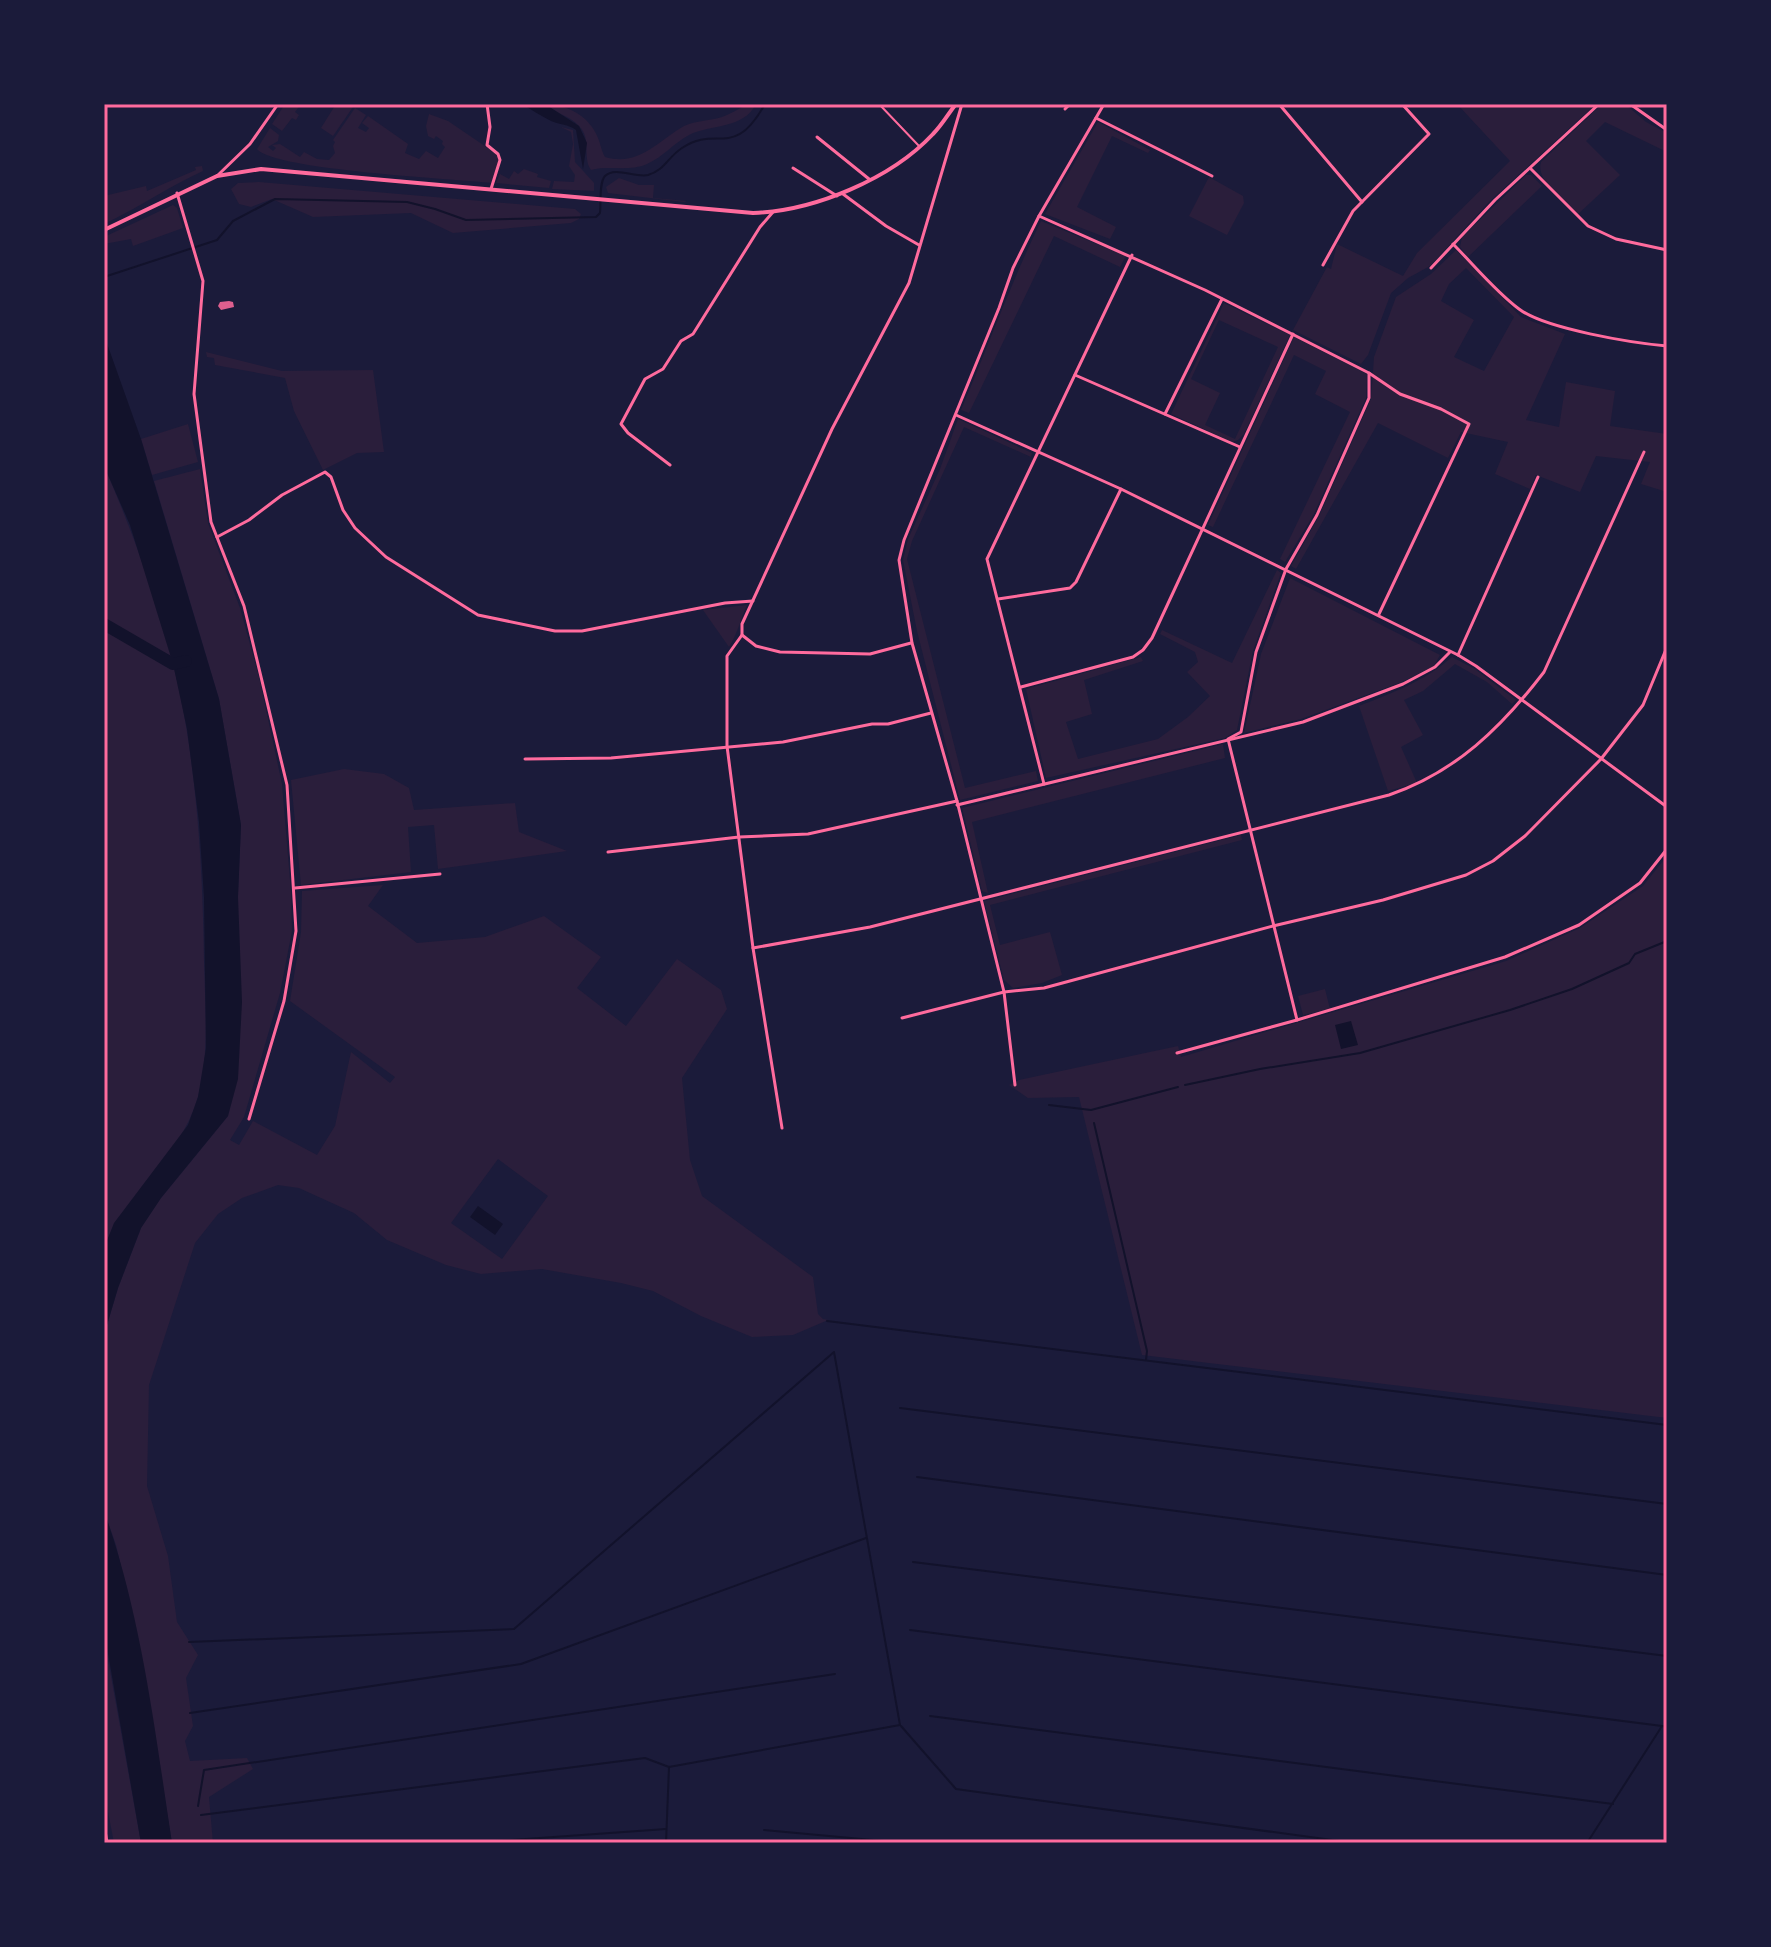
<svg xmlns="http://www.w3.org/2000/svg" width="1771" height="1947" font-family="Commissioner,sans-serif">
<rect width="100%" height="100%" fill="#1b1b3a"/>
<g fill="#2a1e3b" fill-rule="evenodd">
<polygon points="285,104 301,104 295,112 299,115 296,120 292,118 282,131 272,124"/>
<polygon points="336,104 349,104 353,107 333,136 321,128"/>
<path d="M545,104C566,104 590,116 598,138C601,145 601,150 605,157C639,167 658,141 684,126C697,120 714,121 727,115C739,110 743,104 756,104C744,129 711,124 689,135C674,143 663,157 647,164C629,172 609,165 591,170C582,157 592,139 579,126C570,116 555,113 545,104Z"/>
<polygon points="1457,104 1596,104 1490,201 1430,266 1408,278 1391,293 1368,355 1361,364 1293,330 1327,267 1331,269 1337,244 1403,276 1417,253 1510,161"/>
<path d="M1602,104H1625L1646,122L1667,133V152L1605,122L1586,141L1620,175L1577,215C1565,202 1535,180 1541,162Z"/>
<path d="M355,108L366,115L358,128L366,132L369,128L362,123L368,116L408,144L405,153L419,159L426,151L438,158L445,147L442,144L443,141L436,136L434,139L428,136L426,126L429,114L448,121L498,155L499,159L492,183C456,179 273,170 257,149L270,128L279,135L278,141L268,147L273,151L276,148L272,145L280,144L300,157L304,152L317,159L329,160L335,153L333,146L335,142L333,140Z"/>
<polygon points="1098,122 1150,150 1148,153 1112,136 1077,207 1116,227 1110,239 1045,214"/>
<polygon points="561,127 573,130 575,162 594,183 594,191 552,189 554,181 574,182 575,175 569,166 573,144 571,132"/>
<path d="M202,166L203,171C168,187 138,208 104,224V196L146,186L147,191L196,170L195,167Z"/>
<polygon points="524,169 538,174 537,177 551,181 549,188 496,183 500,174 509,179 514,171 518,174"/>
<polygon points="1526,175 1531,175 1542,186 1468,257 1460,247 1462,237"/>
<polygon points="1209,177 1243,196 1244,203 1227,235 1189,216"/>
<polygon points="619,178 639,185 654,185 653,198 687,201 684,202 608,193 606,187"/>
<polygon points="259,182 575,209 581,214 579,219 571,223 453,233 411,213 313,217 272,199 251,207 239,204 231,189 238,183"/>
<polygon points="173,205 177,208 183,228 133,246 131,239 104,244 104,237"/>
<path d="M1041,221L1126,256L1120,267L1054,236L969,413L961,410C988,347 1011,282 1041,221Z"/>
<path d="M1456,250L1521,317L1565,334L1526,420L1559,427L1566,382L1615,391L1610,426L1667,434V492L1641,484L1650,462L1596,456L1580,492L1536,475L1530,489L1495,474L1508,442L1461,432L1448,458L1378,423L1296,569L1291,566L1319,516L1371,399L1374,357L1396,297L1431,274ZM1466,268L1514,317L1484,371L1454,357L1474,320L1441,301L1449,284Z"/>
<path d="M1224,303L1290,335L1244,434L1238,440L1232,442L1171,414ZM1219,320L1278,347L1235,439L1205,425L1220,393L1191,379Z"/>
<polygon points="1294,337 1367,374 1366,398 1314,514 1285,562 1280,559 1350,412 1315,394 1326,371 1294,355 1213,527 1208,525"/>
<polygon points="206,352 282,371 373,370 384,452 357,453 323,470 294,411 285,378 215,365 214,358 207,357"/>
<polygon points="958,419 1032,453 1031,457 964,427 912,541 907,559 965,788 1036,771 1038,781 960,800 917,631 903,560 908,539 940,469"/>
<polygon points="188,424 198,462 152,475 141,439"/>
<path d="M104,466C139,546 174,645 187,732C199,808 203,884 204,961C205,1007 210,1056 197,1100C180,1156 127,1194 104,1248Z"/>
<path d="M200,469L208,523L240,608L259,677L282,784L291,892L292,931L280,993L244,1117L230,1140L239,1145L253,1121L317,1155L335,1126L351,1052L390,1083L395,1077L290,1001L301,932L302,891L383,885L368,906L417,943L485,937L544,916L601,957L577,988L626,1026L677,959L721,990L727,1009L682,1078L690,1160L702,1196L813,1277L818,1314L823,1319L828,1320L793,1335L752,1337L701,1316L653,1291L621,1283L542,1269L481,1274L446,1265L387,1240L354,1213L299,1188L278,1185L242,1198L218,1214L195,1243L149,1385L147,1486L168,1556L177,1622L198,1655L186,1678L193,1726L185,1741L190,1761L247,1758L253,1769L209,1797L213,1843H172L140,1650L116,1545L104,1511V1335L118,1288L141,1228L161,1198L228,1116L241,825L219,699L154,481ZM498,1159L548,1196L502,1259L451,1223Z"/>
<polygon points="1277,570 1281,573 1253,651 1237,730 1225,738 1046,778 1026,689 1141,657 1143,661 1084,680 1092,714 1066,722 1078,759 1158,739 1188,717 1210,696 1187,672 1198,662 1195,652 1160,634 1162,630 1232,663"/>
<polygon points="1290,578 1440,655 1434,666 1402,682 1301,719 1244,733 1261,654"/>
<path d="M747,605C740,620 738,633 729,647L703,610Z"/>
<path d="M1452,657L1475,669L1516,700L1512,704L1487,682L1455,664L1423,691L1404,700L1423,735L1401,747L1417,783L1388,791L1359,706C1392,693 1425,681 1452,657Z"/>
<polygon points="1223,744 1225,758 972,822 988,893 982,891 962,808"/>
<polygon points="344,769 384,774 409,788 414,810 515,803 519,832 567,851 438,869 434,825 408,827 411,872 301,885 291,780"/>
<polygon points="1241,835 1242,840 990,905 1000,945 1050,932 1062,975 1042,983 1013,988 1004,980 984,901"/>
<polygon points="1667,856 1667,1418 1142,1355 1079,1097 1028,1098 1009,1085 1019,1080 1178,1046 1181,1057 1506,961 1580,928 1643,886"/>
<polygon points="1325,989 1330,1009 1303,1015 1298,996"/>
<polygon points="104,1630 107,1654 141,1843 114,1843 104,1791"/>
</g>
<g fill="#12122b">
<path d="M522,104H545L579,126L587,143L583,169L576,130C568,124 560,125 551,121C541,116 532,110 522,104Z"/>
<polygon points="104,335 141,439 219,699 241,825 238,897 242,1002 238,1079 228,1116 161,1198 141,1228 118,1288 104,1335 104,1248 114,1223 188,1125 198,1097 206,1048 204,897 199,822 187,729 173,664 130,525 104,466"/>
<polygon points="1351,1021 1358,1045 1341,1049 1335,1025"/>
<polygon points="478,1206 503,1224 495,1235 470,1217"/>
<path d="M104,1511C142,1617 155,1732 172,1843H141L104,1630Z"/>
</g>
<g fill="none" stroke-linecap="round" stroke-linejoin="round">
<g stroke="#12122b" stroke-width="2">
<path d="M104,277L217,240L233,221L275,199L407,202L435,209L466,220L596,217L600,213C601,204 599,182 605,176C615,166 635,178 648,175C665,170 668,157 682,148C718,124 733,161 765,104"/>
<polyline points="1185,1085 1260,1069 1360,1053 1510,1010 1572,989 1629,963 1635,954 1667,941"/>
<polyline points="1049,1105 1091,1110 1178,1087"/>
<polyline points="1094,1123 1147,1351 1146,1360"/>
<polyline points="827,1321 1667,1425"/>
<polyline points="900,1408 1667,1504"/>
<polyline points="917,1477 1667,1575"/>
<polyline points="913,1562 1667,1656"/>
<polyline points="910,1630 1662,1726"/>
<polyline points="189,1642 514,1629 834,1352 900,1725 669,1767 666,1843"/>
<polyline points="190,1713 521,1664 866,1538"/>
<polyline points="930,1716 1613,1804"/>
<polyline points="901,1726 956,1789 1354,1843"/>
<polyline points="198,1806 204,1770 835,1674"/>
<polyline points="201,1815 645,1758 669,1767"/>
<polyline points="764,1830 905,1843"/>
<polyline points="468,1843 666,1829"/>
<polyline points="1587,1843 1662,1726 1667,1727"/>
</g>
<polyline stroke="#12122b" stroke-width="12" points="104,624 173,664 186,661"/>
</g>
<polygon fill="#dd5f8e" points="229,301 233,302 234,307 221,310 218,306 220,302"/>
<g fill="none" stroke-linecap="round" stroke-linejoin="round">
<polyline stroke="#ff6b9d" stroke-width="2" points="879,104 919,146"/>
<g stroke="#ff6b9d" stroke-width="3">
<polyline points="487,104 490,127 487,145 498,154 500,160 491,189"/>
<polyline points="1279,104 1362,202"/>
<polyline points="1630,104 1667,130"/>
<polyline points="1065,109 1070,104"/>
<polyline points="1096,118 1212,176"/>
<polyline points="817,137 869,179"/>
<polyline points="793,168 837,196"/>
<polyline points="1531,169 1588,226 1616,239 1667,250"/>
<polyline points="217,176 250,144 278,104"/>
<polyline points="177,193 203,281 194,394 211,522 244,606 287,785 296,931 284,1001 249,1119"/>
<polyline points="843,194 886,226 919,245"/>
<polyline points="1039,216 1205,290 1369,373 1400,394 1441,409 1469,424 1379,614"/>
<path d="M1453,244C1474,265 1495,291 1519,309C1545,329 1633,343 1667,346"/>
<polyline points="1323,265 1353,211 1429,134 1402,104"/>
<polyline points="1431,268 1495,200 1599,104"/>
<polyline points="1075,375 1240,447"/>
<polyline points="1165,414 1222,299"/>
<polyline points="956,415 1121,489 1458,655 1476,666 1667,807"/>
<polyline points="670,465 628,433 621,424 645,379 663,369 681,341 693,334 760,227 773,212"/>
<polyline points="217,537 249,520 282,495 325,472 331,477 343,510 355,528 386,557 478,615 555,631 582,631 725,603 753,601"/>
<polyline points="998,599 1070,588 1076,582 1121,489"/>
<polyline points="742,635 727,656 727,746 753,948 782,1128"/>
<polyline points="911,643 870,654 780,652 756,646 742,635 742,624 832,429 909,283 962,104"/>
<polyline points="1458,655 1538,477"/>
<polyline points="1021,687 1133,657 1143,650 1152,638 1293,334"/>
<polyline points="525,759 611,758 783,742 872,724 888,724 931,713"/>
<polyline points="1044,784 987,559 1132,255"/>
<polyline points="957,805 1303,722 1403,684 1435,667 1450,652"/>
<polyline points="608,852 739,837 808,834 957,801"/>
<polyline points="295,888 440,874"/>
<path d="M753,948L870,927L1389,795C1456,772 1501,728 1544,672L1644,452"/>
<polyline points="902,1018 1004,992 1044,988 1273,926 1383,900 1466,875 1493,861 1525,836 1601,759 1643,705 1667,647"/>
<polyline points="1297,1020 1228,739 1241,732 1256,652 1286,569 1317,515 1369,398 1369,373"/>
<polyline points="1177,1053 1297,1020 1505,957 1579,925 1640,883 1667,849"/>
<polyline points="1015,1085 1004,992 957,801 912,643 899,560 904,540 999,308 1013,268 1039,216 1104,104"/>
</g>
<path stroke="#ff6b9d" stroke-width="4" d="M104,230L217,176L261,169L753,213C814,211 891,179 933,134C942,125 948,114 956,104"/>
<polyline stroke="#ff6b9d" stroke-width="5" points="104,1831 106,1843"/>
</g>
<rect width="1771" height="1947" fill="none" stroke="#1b1b3a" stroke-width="212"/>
<rect x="106" y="106" width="1559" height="1735" fill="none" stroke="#ff6b9d" stroke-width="3"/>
</svg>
